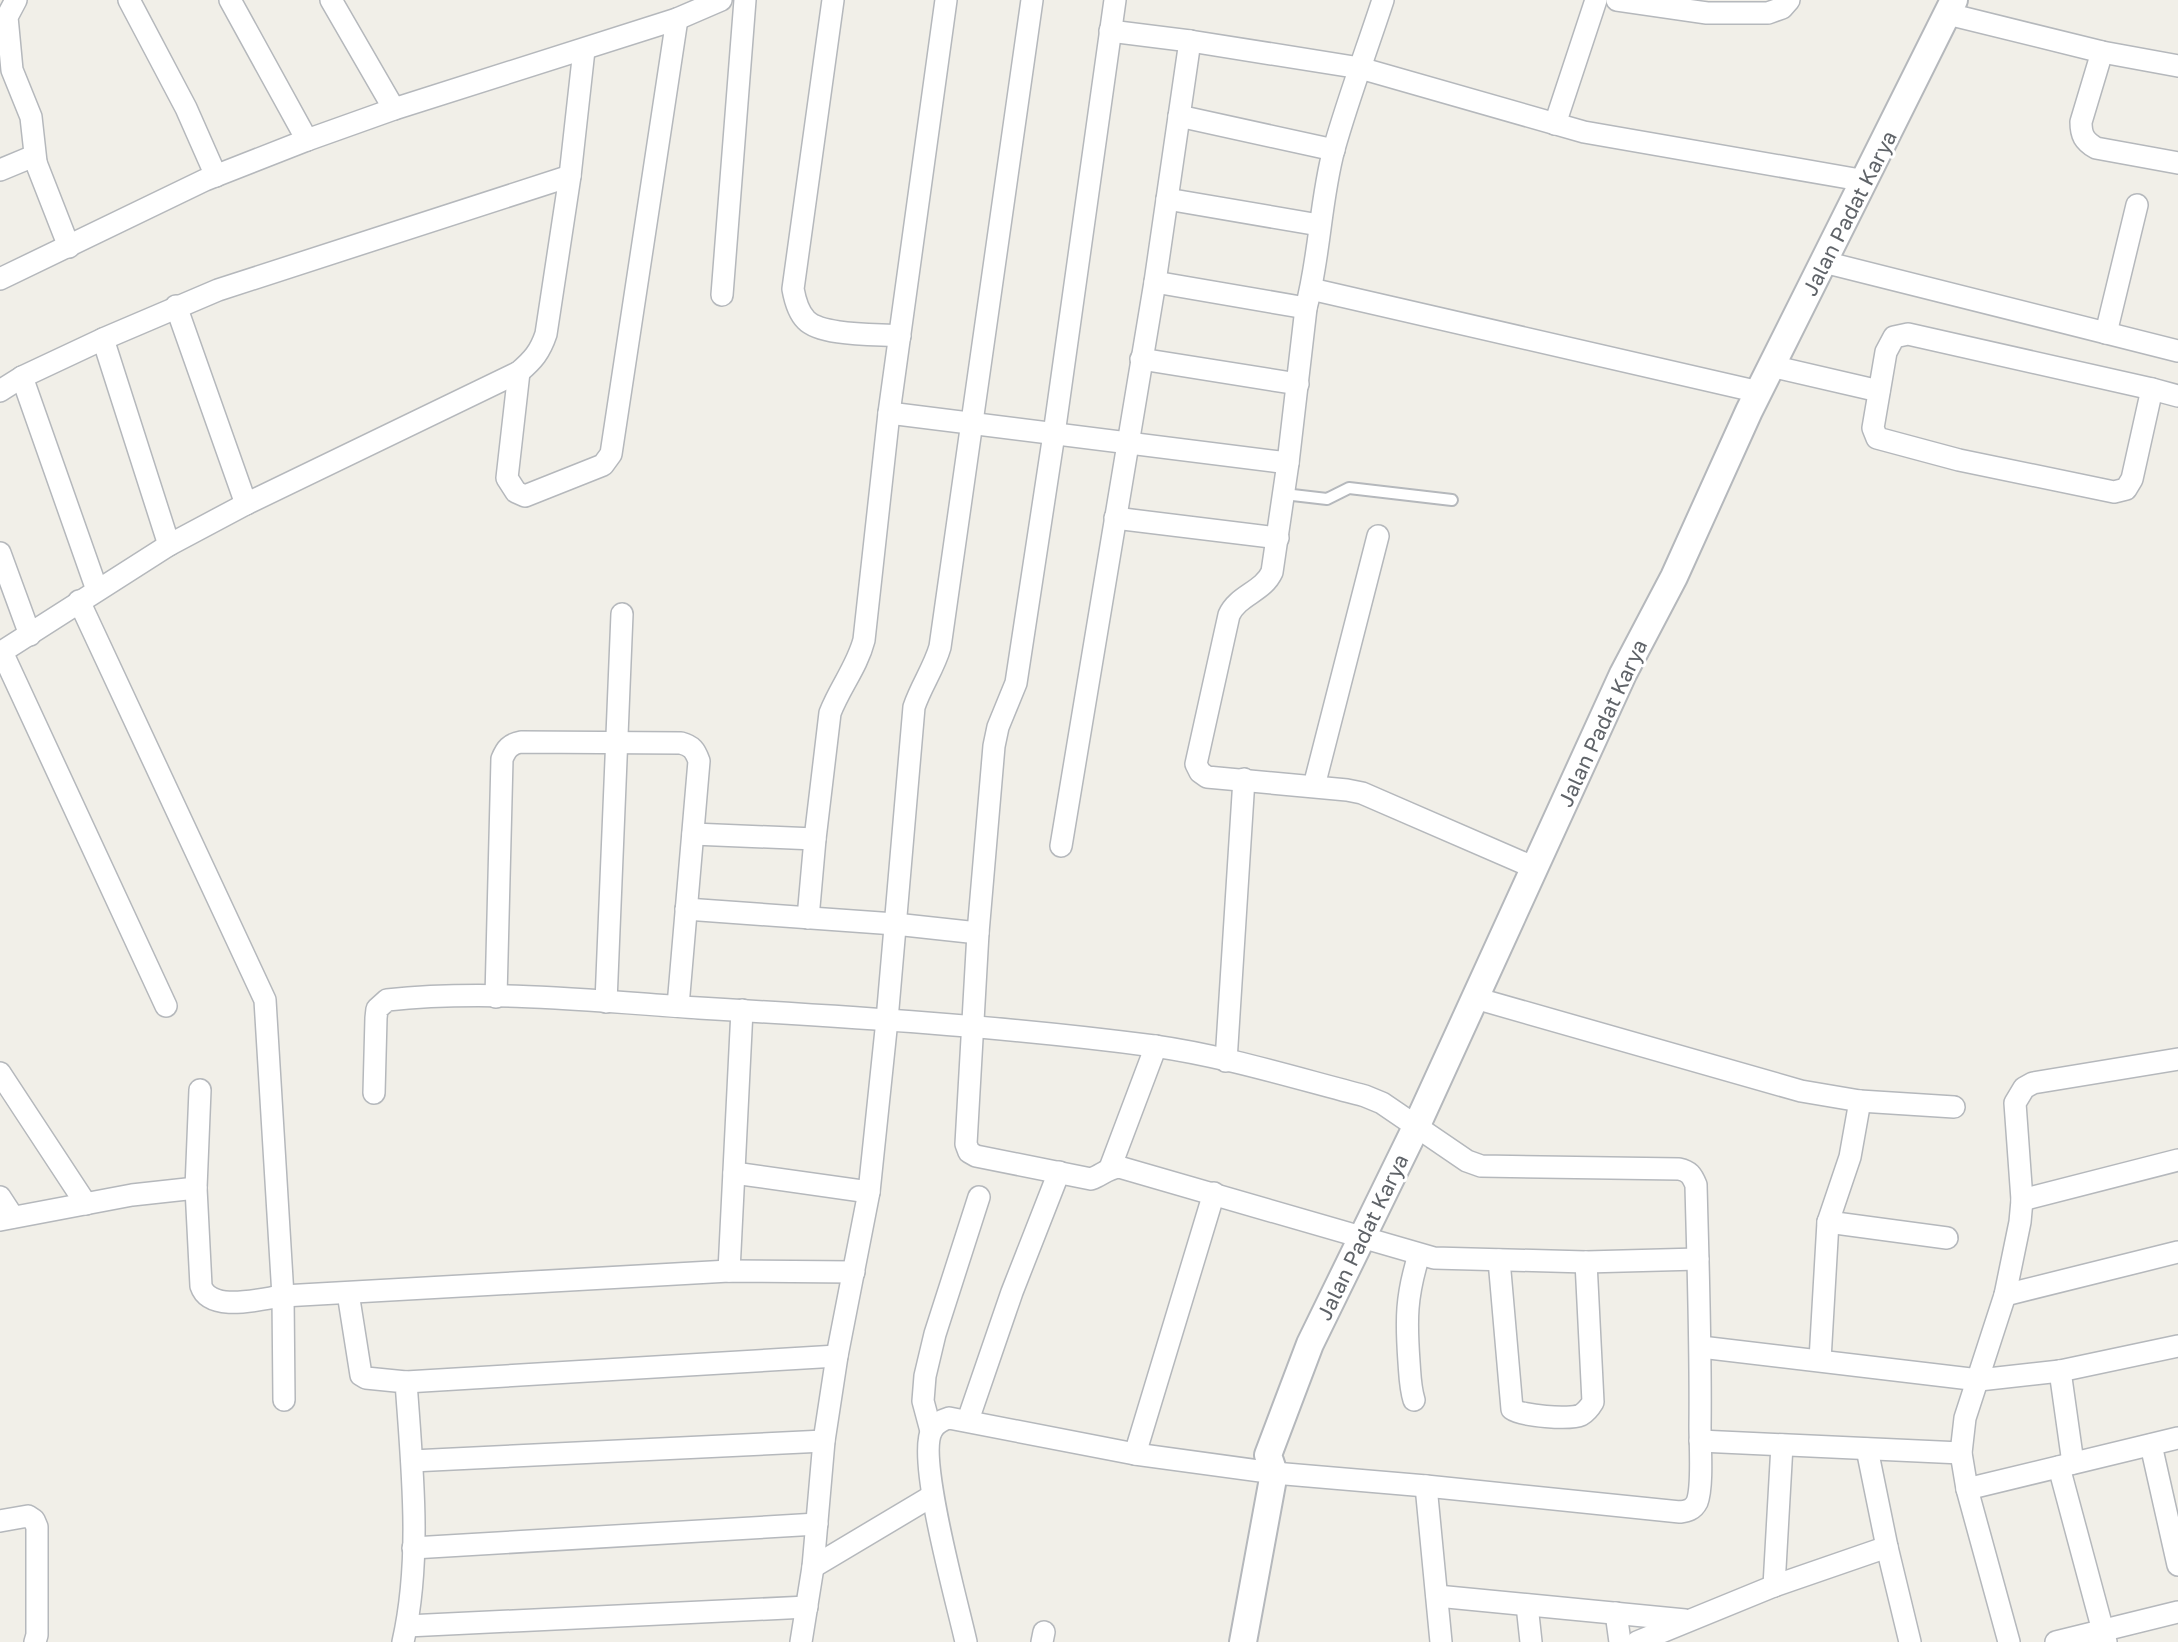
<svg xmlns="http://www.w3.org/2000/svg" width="2178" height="1642" font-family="'Golos Text',sans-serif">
<rect width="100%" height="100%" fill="#f1efe8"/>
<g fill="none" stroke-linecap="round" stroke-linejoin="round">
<g stroke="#b5b8bc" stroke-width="14">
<polyline id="service" points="1284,494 1327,499 1349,488 1452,500"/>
</g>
<g stroke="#b5b8bc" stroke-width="24">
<g id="minor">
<polyline points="16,0 7,17 12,70 31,117 36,162"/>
<polyline points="129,0 186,108 216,176"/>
<polyline points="230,0 307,140"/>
<polyline points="331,0 394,109"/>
<path d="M833,0L793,289C795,300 798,312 806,320C821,336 877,334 900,336"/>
<path d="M1115,0L1054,434L1016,683L998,727L994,746L978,933L966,1144L969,1152L976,1156L1091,1179C1102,1175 1108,1168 1119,1167L1434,1258L1586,1262L1698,1259"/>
<path d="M1383,0C1367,49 1348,99 1334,149C1320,201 1320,256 1306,308L1288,463L1272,572C1263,592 1238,595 1229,615L1196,764L1200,772L1207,777L1347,790L1362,793L1535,868"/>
<polyline points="1617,0 1707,13 1768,13 1782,8 1789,0"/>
<polyline points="1948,14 2102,52 2178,66"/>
<polyline points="1110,31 1190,41 1360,68 1584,132 1866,181"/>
<path d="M2102,52L2081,122C2081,135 2084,141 2096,148L2178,163"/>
<polyline points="1179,116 1334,150"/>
<polyline points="1555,124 1596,0"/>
<polyline points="0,170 29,158 35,160 69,247"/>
<polyline points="1167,199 1319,225"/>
<polyline points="1824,262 2178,351"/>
<polyline points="0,279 205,180 307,140 394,109 677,19 721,0"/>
<polyline points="1155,282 1306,308"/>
<polyline points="1311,289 1759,392"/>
<polyline points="722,295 745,0"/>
<polyline points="176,306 246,504"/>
<polyline points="2106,333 2137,205"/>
<polygon points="1908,334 2152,389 2132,479 2126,489 2114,492 1959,460 1877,438 1873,428 1886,352 1894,337"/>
<polyline points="103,339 169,545"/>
<polyline points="1141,359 1298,384"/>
<polyline points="1771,366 1879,391"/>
<polyline points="519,372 507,478 516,492 525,496 603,465 611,454 677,19"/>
<polyline points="22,377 97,590"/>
<polyline points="2152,389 2178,396"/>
<polyline points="0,391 22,377 103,339 218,290 570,176"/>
<polyline points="889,413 1288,463"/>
<polyline points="1115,518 1278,538"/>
<polyline points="0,553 30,635"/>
<polyline points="79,601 265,1000 283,1296 284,1400"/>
<polyline points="2,652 166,1006"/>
<path d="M0,653L169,545L246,504L519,372C533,360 540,352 546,334L570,176L584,50"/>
<polyline points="1314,786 1378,536"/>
<polyline points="693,834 815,839"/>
<polyline points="1061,846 1155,282 1190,41"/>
<polyline points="686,909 895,924 978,933"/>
<path d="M808,918L815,839L830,713C840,687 857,667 864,640L889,413L946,0"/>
<path d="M496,997L502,759C506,749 510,744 521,742L681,743C692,746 695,750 699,761L678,1006"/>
<polyline points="1475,998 1801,1091 1860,1101 1954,1107"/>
<polyline points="606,1002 622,614"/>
<polyline points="1226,1061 1244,779"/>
<polyline points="0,1073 86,1204"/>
<path d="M200,1090L196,1188L201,1286C210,1313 260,1299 283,1296L729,1271L854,1272"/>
<path d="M374,1093L376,1018L377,1009L387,1000C490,989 597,1001 699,1008C851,1017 1003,1026 1154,1046C1225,1056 1295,1078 1365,1096L1382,1103L1467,1161L1481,1166L1679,1169C1689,1171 1692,1175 1696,1185C1698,1266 1701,1346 1700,1427C1700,1445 1703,1487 1697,1502C1693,1510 1687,1511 1680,1512L1426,1486L1274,1473L1135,1454L949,1418C942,1420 936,1423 932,1430C916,1457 958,1605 966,1642"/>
<polyline points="1110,1168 1156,1046"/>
<polyline points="734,1173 869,1192"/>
<polyline points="0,1197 13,1217"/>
<polyline points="2022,1200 2178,1160"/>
<polyline points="0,1220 132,1195 196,1188"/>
<polyline points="1828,1222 1947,1238"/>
<path d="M1499,1260L1512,1409C1521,1416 1570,1420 1581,1415C1586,1412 1590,1407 1593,1402L1586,1262"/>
<polyline points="729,1271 742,1010"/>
<path d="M348,1293L361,1375L366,1378L406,1382C412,1467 422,1558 403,1642"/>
<polyline points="2005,1295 2178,1252"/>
<polyline points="1701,1347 1979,1380 2060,1371 2178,1346"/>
<polyline points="1820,1360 1828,1222 1850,1157 1860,1101"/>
<polyline points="2060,1371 2073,1463"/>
<polyline points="406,1382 837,1356"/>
<path d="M1414,1400C1410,1387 1410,1375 1409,1362C1406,1320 1406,1296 1419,1255"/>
<polyline points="968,1420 1012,1292 1059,1172"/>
<polyline points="931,1431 923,1401 925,1376 935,1334 979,1197"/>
<polyline points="1700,1441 1961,1453"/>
<polyline points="2151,1445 2178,1565"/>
<polyline points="1867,1449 1887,1547 1910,1642"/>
<polyline points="1135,1454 1214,1193"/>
<polyline points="412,1461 824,1441"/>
<polyline points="2059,1467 2106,1642"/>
<polyline points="1426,1486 1441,1642"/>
<polyline points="1967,1489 2178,1438"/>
<polyline points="0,1521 28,1516 34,1520 37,1527 37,1635 35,1642"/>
<polyline points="413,1548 817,1524"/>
<polyline points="813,1567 932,1496"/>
<polyline points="1774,1586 1782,1445"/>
<polyline points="1437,1596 1685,1620"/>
<polyline points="1527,1605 1531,1642"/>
<polyline points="1616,1613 1620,1642"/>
<polyline points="407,1626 807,1607"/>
<path d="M801,1642L813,1567L824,1441L837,1356L869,1192L887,1020L914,707C921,686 934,668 940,647L1032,0"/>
<polyline points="1042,1642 1044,1632"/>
<polyline points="1637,1642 1774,1586 1887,1547"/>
<polyline points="2009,1642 1967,1489 1961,1453 1965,1418 2005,1295 2020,1222 2022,1200 2015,1103 2024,1088 2033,1083 2178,1059"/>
<polyline points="2056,1642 2178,1612"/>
</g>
</g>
<g stroke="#b5b8bc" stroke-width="30">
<polyline id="tertiary" points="1243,1642 1274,1473 1268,1455 1310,1344 1417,1125 1623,674 1674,577 1749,411 1954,0"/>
</g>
<use href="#service" stroke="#fff" stroke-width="10"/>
<use href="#minor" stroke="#fff" stroke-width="21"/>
<use href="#tertiary" stroke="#fff" stroke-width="26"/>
</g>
<g text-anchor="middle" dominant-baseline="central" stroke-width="6" stroke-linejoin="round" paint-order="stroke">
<g font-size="21" fill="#5f6368" stroke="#fff">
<text transform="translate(1849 213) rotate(-63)">Jalan Padat Karya</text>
<text transform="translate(1602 723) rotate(-65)">Jalan Padat Karya</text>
<text transform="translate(1362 1237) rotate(-64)">Jalan Padat Karya</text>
</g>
</g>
</svg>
